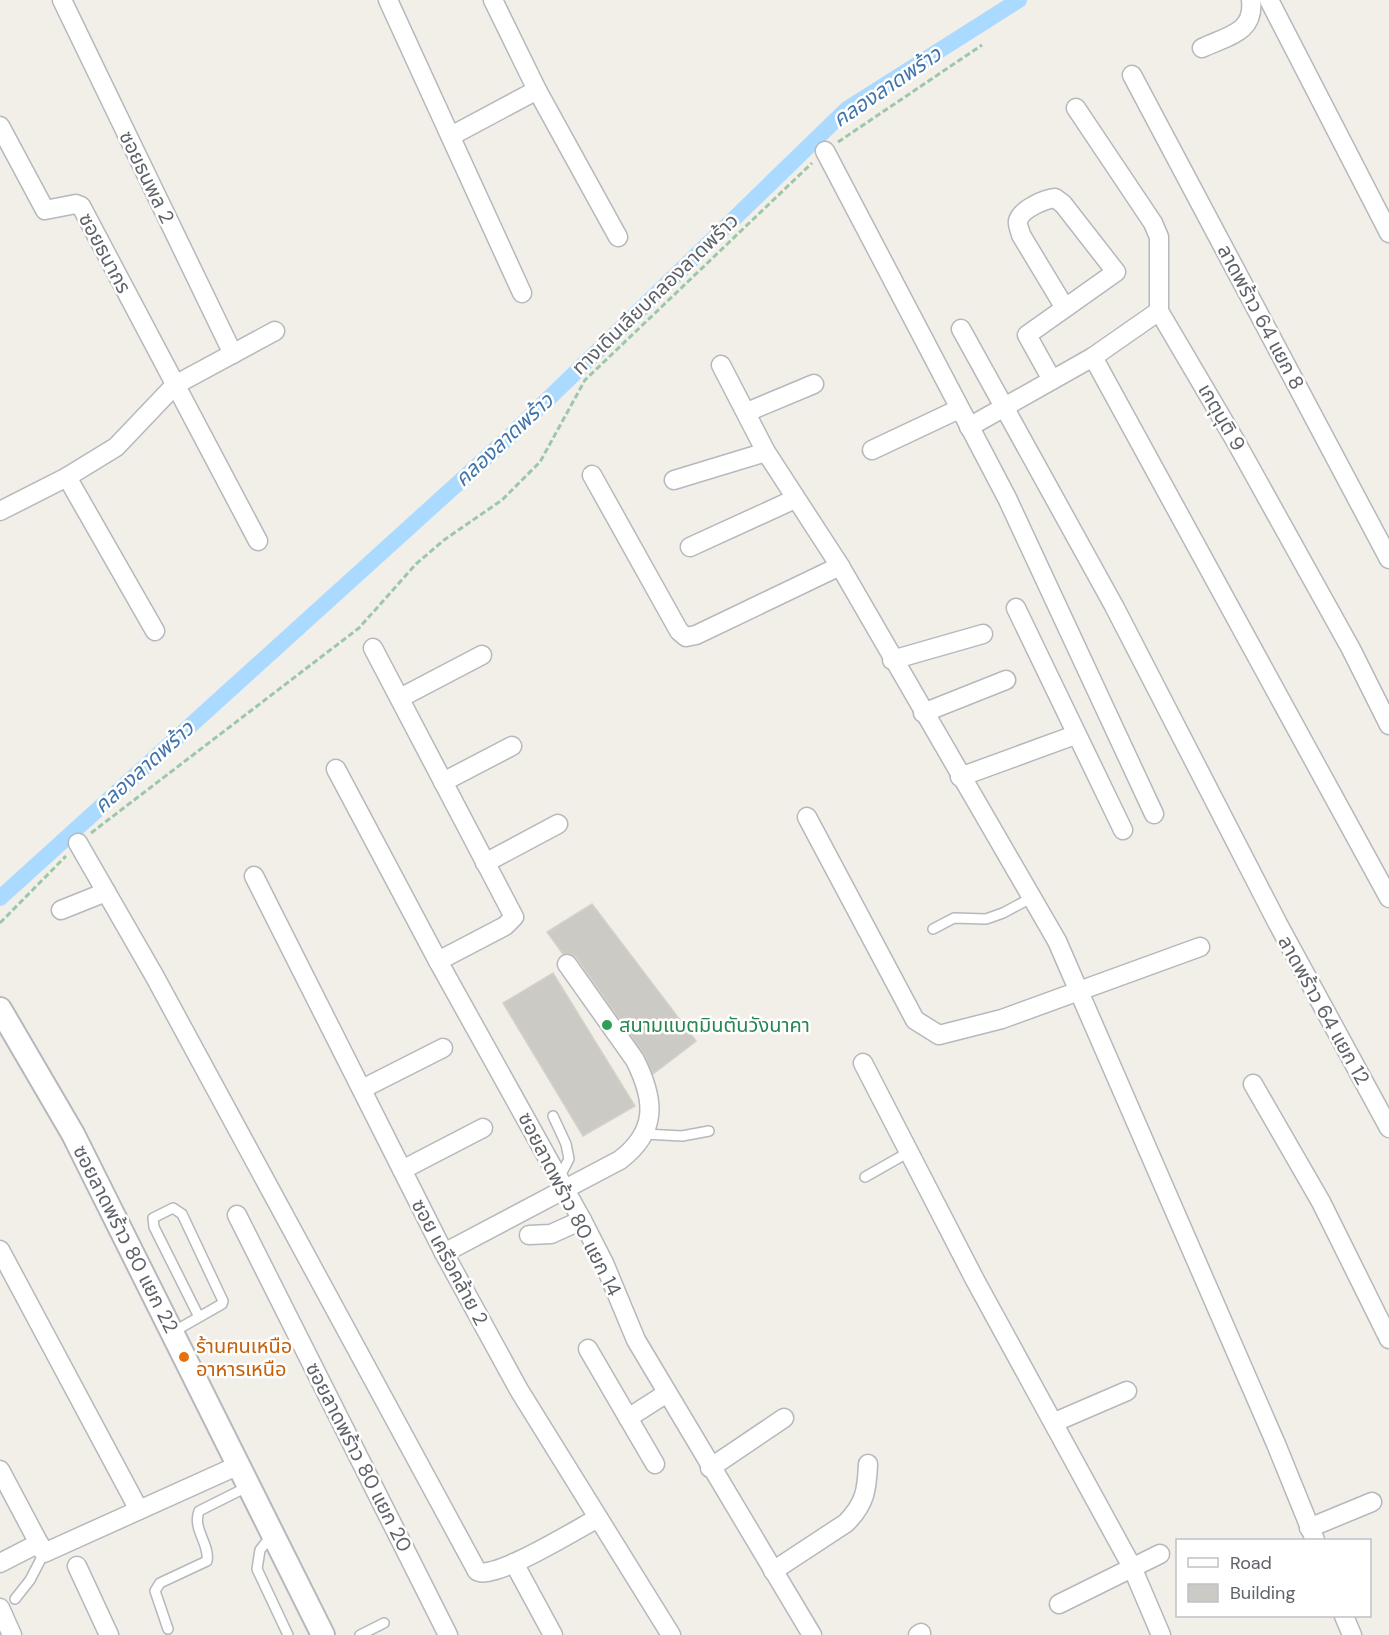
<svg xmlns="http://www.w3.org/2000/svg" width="1389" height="1635" font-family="'DM Sans','Noto Sans Thai',sans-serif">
<rect width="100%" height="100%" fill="#f1efe8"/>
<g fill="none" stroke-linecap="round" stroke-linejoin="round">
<polyline stroke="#aadaff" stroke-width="16" points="0,898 509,437 847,109 1019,0"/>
</g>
<g fill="#cccac5" stroke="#d6d1c6" stroke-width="1.5">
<polygon points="592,904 696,1041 653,1074 644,1054 576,957 571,954 563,954 547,932"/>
<polygon points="553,973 635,1106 583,1136 503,1003"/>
</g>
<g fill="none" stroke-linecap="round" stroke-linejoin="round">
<g stroke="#b5b8bc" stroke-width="12">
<g id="service">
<polyline points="933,929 954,918 986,919 1003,913 1031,898"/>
<polyline points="553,1116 566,1144 569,1159 559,1178"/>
<polyline points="645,1134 682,1136 709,1131"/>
<polyline points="865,1177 909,1152"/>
<polyline points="173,1332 222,1304 223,1301 182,1214 173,1208 153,1218 154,1227 199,1317"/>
<polyline points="271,1536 260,1550 257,1569 288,1635"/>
<polyline points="15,1599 30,1580 44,1553"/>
<path d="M168,1629L155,1591L160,1583L207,1561C210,1544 192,1529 199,1511L247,1487"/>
<polyline points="360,1635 384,1623"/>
</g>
</g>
<g stroke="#b5b8bc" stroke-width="21">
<g id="minor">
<polyline points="62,0 233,354"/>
<polyline points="388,0 522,293"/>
<polyline points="493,0 537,90 618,237"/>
<polyline points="1269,0 1389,233"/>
<path d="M1202,48C1227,36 1255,33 1251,0"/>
<polyline points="1132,75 1389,559"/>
<polyline points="1076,108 1153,223 1159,237 1159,311 1236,442 1351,649 1389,725"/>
<polyline points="0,126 45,210 76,204 81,206 258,541"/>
<polyline points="451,136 537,90"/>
<polyline points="825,151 1007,498 1154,814"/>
<polyline points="961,329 1114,606 1278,924 1389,1128"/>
<polyline points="1093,357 1389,898"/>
<polyline points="721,365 766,452 840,566 1057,941 1276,1444 1315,1540"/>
<path d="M1052,380L1027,335L1116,272L1063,204L1055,198C1045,199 1021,209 1018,221C1017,225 1020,230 1021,235L1065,308"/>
<polyline points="747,412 814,384"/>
<polyline points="969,427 1093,357 1159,311"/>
<polyline points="872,450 959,409"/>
<polyline points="592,475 679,631 686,637 696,635 840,566"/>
<polyline points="67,477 155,631"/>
<polyline points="674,480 766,452"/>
<polyline points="0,511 67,477 116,447 175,385 275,331"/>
<polyline points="690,547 795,499"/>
<polyline points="1016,608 1123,830"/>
<polyline points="373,648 514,917 505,926 438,961"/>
<polyline points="892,660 983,634"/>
<polyline points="400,698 482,655"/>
<polyline points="923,713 1006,680"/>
<polyline points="336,769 438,961 582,1220 604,1263 636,1340 812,1635"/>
<polyline points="960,777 1075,735"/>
<polyline points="443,782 512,746"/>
<polyline points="807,817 915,1020 939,1035 1002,1019 1200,947"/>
<path d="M78,843L155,977L477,1571C492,1582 579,1528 598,1518"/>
<polyline points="485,863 558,824"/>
<polyline points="254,876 444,1253 519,1390 671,1635"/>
<polyline points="61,910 106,892"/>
<polyline points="863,1063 975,1280 1132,1567 1161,1635"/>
<polyline points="1253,1084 1321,1202 1389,1339"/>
<polyline points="362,1089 443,1048"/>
<polyline points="402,1170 483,1128"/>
<polyline points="237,1215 448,1635"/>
<polyline points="529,1235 551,1234 582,1220"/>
<polyline points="0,1250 139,1510"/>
<path d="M444,1253L620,1160C658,1131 655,1100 635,1060L567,964"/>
<polyline points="588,1349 655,1464"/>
<polyline points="628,1418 667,1393"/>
<polyline points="1055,1422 1127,1391"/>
<polyline points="710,1468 784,1418"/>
<polyline points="0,1470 44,1553 239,1465"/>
<polyline points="1309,1528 1372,1502"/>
<polyline points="0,1563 39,1543"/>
<polyline points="514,1563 553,1635"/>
<polyline points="77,1566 109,1635"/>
<path d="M773,1571L846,1523C865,1504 867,1490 868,1464"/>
<polyline points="1059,1604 1160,1554"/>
<polyline points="0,1608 12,1635"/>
<polyline points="1344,1616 1352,1635"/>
<polyline points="918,1635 921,1633"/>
</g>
</g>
<g stroke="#b5b8bc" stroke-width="26">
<polyline id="tertiary" points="0,1009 73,1134 323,1635"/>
</g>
<g stroke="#9cc7a9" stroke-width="3" stroke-dasharray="6 3" stroke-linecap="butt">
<polyline points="838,142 982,45"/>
<polyline points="91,833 359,628 416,564 444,540 502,500 540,462 585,380 812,163"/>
<polyline points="0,923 66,856"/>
</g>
<use href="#service" stroke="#fff" stroke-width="9"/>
<use href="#minor" stroke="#fff" stroke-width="18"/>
<use href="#tertiary" stroke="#fff" stroke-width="22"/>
</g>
<circle fill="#2e9e5b" stroke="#fff" stroke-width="2" cx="607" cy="1025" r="6"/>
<circle fill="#e8710a" stroke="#fff" stroke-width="2" cx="184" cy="1357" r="6"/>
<g text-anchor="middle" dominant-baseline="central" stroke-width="5" stroke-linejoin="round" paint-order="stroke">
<g font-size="20" fill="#5f6368" stroke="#fff">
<text transform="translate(147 177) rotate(64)">ซอยธนพล 2</text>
<text transform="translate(105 253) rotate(62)">ซอยธนากร</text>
<text transform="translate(655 294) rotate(-44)">ทางเดินเลียบคลองลาดพร้าว</text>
<text transform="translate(1261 317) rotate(62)">ลาดพร้าว 64 แยก 8</text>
<text transform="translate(1222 417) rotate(60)">เกตุนุติ 9</text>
<text transform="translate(1324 1010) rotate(61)">ลาดพร้าว 64 แยก 12</text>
<text transform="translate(570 1204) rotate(63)">ซอยลาดพร้าว 80 แยก 14</text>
<text transform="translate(126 1239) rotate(63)">ซอยลาดพร้าว 80 แยก 22</text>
<text transform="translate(450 1262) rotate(62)">ซอย เครือคล้าย 2</text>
<text transform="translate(359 1457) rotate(63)">ซอยลาดพร้าว 80 แยก 20</text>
</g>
<g font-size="20" fill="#27864d" stroke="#fff" text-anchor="start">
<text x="619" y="1025">สนามแบตมินตันวังนาคา</text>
</g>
<g font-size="20" fill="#c56008" stroke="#fff" text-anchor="start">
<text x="196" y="1346">ร้านฅนเหนือ<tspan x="196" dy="23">อาหารเหนือ</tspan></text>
</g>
<g font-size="21" font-style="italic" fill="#4174aa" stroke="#fff">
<text transform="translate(887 87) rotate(-34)">คลองลาดพร้าว</text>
<text transform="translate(504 440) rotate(-43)">คลองลาดพร้าว</text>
<text transform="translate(144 767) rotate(-42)">คลองลาดพร้าว</text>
</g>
</g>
<rect x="1176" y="1539" width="195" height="78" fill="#ffffff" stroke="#bfc1c3" stroke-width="1.5"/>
<rect x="1188" y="1558" width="30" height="9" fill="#ffffff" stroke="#bfc1c3" stroke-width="1.5"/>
<text x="1230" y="1569" font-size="18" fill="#5f6368">Road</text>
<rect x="1188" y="1584" width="30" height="18" fill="#cccac5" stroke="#bfc1c3" stroke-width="1.5"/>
<text x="1230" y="1599" font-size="18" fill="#5f6368">Building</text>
</svg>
